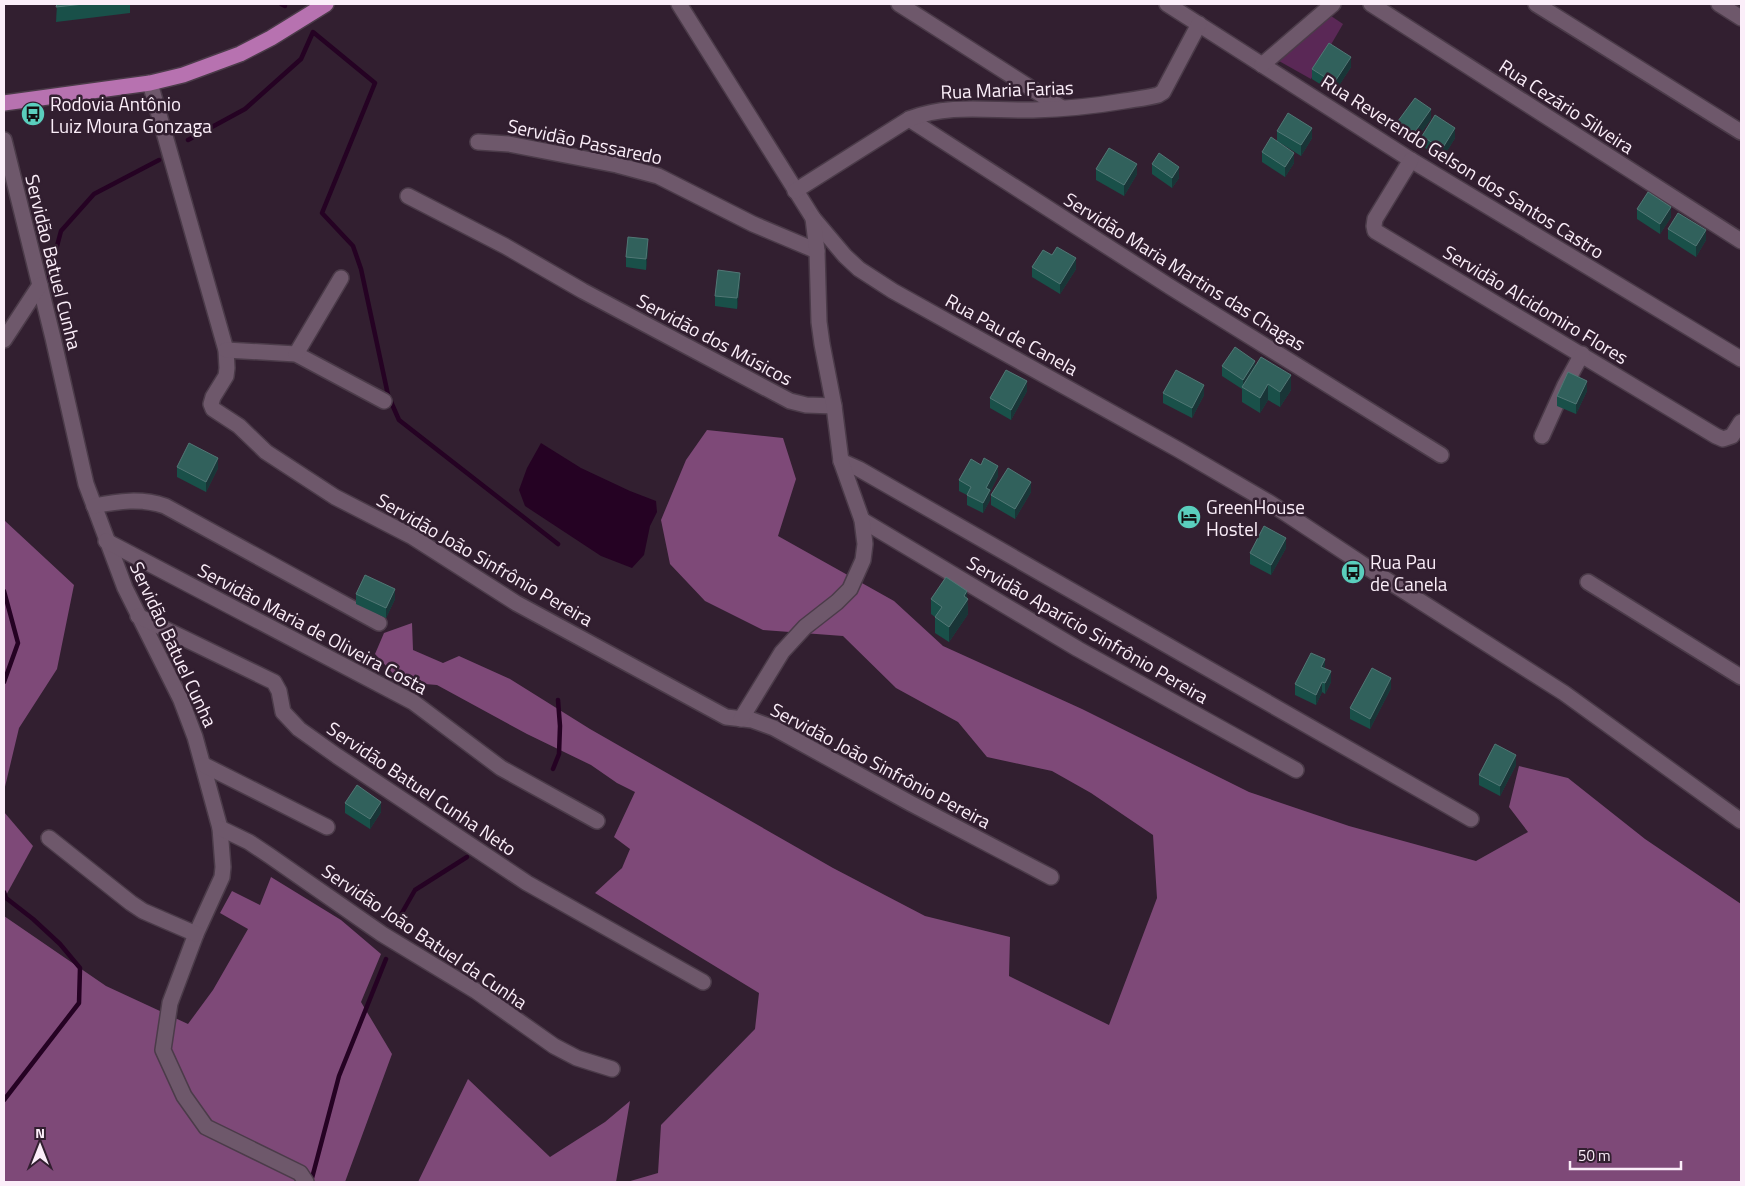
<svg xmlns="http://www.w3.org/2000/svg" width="1745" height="1186" font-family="'Titillium Web',sans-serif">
<rect width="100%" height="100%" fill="#321f30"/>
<polygon fill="#5a2856" points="1331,16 1343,24 1311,79 1279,61"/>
<g fill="#7e4978">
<polygon points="707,430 783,438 796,479 778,536 894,601 943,646 1082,709 1249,792 1349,826 1476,861 1528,832 1509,807 1519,766 1568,778 1645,839 1741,904 1741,1182 627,1182 658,1173 661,1125 755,1029 759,993 595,893 622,868 630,849 614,837 635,792 617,783 591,765 527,734 437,685 401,682 375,654 384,633 412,623 413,650 443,663 459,656 510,679 590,729 833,868 925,916 1010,937 1009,976 1109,1025 1157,898 1153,835 1091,793 1052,771 987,757 958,722 896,688 843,636 763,630 705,601 670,564 661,520 686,460"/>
<polygon points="4,520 74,585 57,669 19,728 4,791"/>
<polygon points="4,812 33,846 4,899"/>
<polygon points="271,877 341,920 381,954 361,1002 392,1054 345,1182 4,1182 4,916 106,986 188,1024 213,990 248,929 220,913 232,891 260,905"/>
<polygon points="468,1079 550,1157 605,1122 630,1101 616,1182 418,1182"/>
</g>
<polygon fill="#250223" points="541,443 581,468 630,491 656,501 657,512 650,526 644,555 632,568 601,556 525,506 519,490 527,468"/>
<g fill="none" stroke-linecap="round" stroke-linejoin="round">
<g stroke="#250223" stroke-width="4.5">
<polyline points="281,4 285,6"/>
<polyline points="188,140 245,109 301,59 313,32 375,83 322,213 353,246 361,269 388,395 399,420 558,544"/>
<polyline points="48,280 61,231 94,194 159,160"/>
<polyline points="4,591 18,643 4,682"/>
<polyline points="553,769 559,754 560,726 558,700"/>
<polyline points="4,892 6,898 33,919 60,944 80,968 79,1003 4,1100"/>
<polyline points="399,918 415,890 467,857"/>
<polyline points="312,1178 339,1076 386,959"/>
</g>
<g stroke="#4b3b49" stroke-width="18">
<g id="minor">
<polyline points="679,4 813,218 845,256 859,269 893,291 1179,450 1270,503 1379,575 1564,693 1741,821"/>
<polyline points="899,4 1062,108"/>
<polyline points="1167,4 1411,160 1741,359"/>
<polyline points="1371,4 1741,241"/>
<polyline points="1536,4 1741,132"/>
<polyline points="1719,4 1741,18"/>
<polyline points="1262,65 1333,4"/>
<polyline points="150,83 226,350 227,368 226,376 213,397 211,404 213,409 239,426 266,452 335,497 411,536 516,603 726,717 752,720 774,728 910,803 1051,877"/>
<polyline points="909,119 1172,288 1441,455"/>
<polyline points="4,140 53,338 86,484 125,588 181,700 195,737 220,828 223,867 222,877 196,934 170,1003 163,1050 184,1096 206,1127 300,1173 306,1182"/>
<polyline points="478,142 509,144 617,165 658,176 753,224 817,251"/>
<polyline points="1411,160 1375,219 1374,226 1375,231 1716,436 1723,439 1732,436 1741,422"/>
<path d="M795,191L909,119C950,103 990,111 1033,110C1064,109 1095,106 1124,101C1136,99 1147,98 1158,95L1163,92L1199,24"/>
<polyline points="408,196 505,246 583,291 790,401 806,405 834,406"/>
<polyline points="4,340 40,285"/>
<polyline points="226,350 296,354 384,401"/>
<polyline points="296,354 341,278"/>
<polyline points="1542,436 1565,385 1582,354"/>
<polyline points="841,461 859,469 1471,819"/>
<path d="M94,506C119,501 141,498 165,506L379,623"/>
<polyline points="862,520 1078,649 1296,770"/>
<polyline points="106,541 413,702 501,768 597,821"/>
<polyline points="1588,582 1741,677"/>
<polyline points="138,616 274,682 279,691 283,712 299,729 337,756 527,883 703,982"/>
<polyline points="741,719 782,652 805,627 837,602 850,589 863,560 865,544 862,520 841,461 834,406 822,344 819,322 817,251 813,218"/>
<polyline points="204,765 327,827"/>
<polyline points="220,828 249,842 270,856 382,934 476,991 554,1046 577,1058 612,1069"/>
<polyline points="49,838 131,903 143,911 196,934"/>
</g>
</g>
<g stroke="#4b3b49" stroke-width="18">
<polyline id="major" points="4,103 150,83 183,75 240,54 271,38 326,4"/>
</g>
<use href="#minor" stroke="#6e586b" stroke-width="15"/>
<use href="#major" stroke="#b772b0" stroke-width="15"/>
</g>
<g fill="#195049">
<polygon points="57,4 130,4 130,13 56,22"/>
<polygon points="1351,67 1334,93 1312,79 1312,69"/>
<polygon points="1431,119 1414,143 1398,131 1398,121"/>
<polygon points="1277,131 1312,138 1301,156 1277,141"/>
<polygon points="1422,136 1455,138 1442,159 1422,146"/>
<polygon points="1262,152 1294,163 1285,177 1262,162"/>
<polygon points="1152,164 1179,178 1172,188 1152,174"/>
<polygon points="1096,169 1137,174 1124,196 1096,180"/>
<polygon points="1637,209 1671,217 1660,234 1637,219"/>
<polygon points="1668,229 1706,240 1696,257 1668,239"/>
<polygon points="648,249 646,270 626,267 626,257"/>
<polygon points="1032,267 1076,269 1060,294 1032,277"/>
<polygon points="740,283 737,309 715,306 715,296"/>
<polygon points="1255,365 1291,390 1280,407 1268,400 1260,413 1242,402 1242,389 1222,376 1222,366"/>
<polygon points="1027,391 1011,420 990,408 990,398"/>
<polygon points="1587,391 1576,414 1557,406 1557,396"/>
<polygon points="1163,393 1204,395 1192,418 1163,403"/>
<polygon points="177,467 218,468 206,492 177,477"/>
<polygon points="998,476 990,492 990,500 983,513 967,505 967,495 959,491 959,480"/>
<polygon points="1031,492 1015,519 991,505 991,495"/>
<polygon points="1286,548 1271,575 1250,564 1250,553"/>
<polygon points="356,594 395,599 386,618 356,604"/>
<polygon points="931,599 967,599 968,614 949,642 935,633 935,617 931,614"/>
<polygon points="1325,668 1331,682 1325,694 1322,692 1316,705 1295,695 1295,684"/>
<polygon points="1391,688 1370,729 1350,719 1350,708"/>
<polygon points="1516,765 1500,796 1479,785 1479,775"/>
<polygon points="345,803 381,812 370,829 345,813"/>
</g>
<g fill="#193537">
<polygon points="1351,57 1351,67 1334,93 1334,83"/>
<polygon points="1431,109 1431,119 1414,143 1414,133"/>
<polygon points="1312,128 1312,138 1301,156 1301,145"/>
<polygon points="1455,128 1455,138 1442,159 1442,149"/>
<polygon points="1294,153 1294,163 1285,177 1285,167"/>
<polygon points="1137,164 1137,174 1124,196 1124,185"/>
<polygon points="1179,167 1179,178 1172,188 1172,178"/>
<polygon points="1671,207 1671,217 1660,234 1660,224"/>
<polygon points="1706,230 1706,240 1696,257 1696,246"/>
<polygon points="648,239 648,249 646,270 646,259"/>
<polygon points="1076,258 1076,269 1060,294 1060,284"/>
<polygon points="740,273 740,283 737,309 737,298"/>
<polygon points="1255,361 1255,371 1243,388 1243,380"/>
<polygon points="1291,375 1291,390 1280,407 1280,392"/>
<polygon points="1027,381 1027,391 1011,420 1011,410"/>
<polygon points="1587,381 1587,391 1576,414 1576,404"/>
<polygon points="1268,384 1268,400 1260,413 1260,398"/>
<polygon points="1204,385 1204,395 1192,418 1192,408"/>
<polygon points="218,458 218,468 206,492 206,482"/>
<polygon points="998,466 998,476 990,492 990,500 983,513 983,503 986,488"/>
<polygon points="1031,482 1031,492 1015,519 1015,509"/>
<polygon points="1286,538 1286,548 1271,575 1271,565"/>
<polygon points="395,589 395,599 386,618 386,608"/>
<polygon points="967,591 968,614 949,642 949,627 964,596"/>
<polygon points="1325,659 1325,670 1321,667"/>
<polygon points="1331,671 1331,682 1325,694 1325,683"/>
<polygon points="1391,678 1391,688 1370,729 1370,719"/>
<polygon points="1322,682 1322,692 1316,705 1316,695"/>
<polygon points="1516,755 1516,765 1500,796 1500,786"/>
<polygon points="381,802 381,812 370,829 370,819"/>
</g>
<g fill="#31615c" stroke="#517775">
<polygon points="57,4 84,4 56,7"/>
<polygon points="1329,43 1351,57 1334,83 1312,69"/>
<polygon points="1415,98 1431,109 1414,133 1398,121"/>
<polygon points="1288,113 1312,128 1301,145 1277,131"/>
<polygon points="1435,115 1455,128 1442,149 1422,136"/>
<polygon points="1271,137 1294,153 1285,167 1262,152"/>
<polygon points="1109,148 1137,164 1124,185 1096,169"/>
<polygon points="1159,153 1179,167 1172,178 1152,164"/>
<polygon points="1648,192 1671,207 1660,224 1637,209"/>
<polygon points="1678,213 1706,230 1696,246 1668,229"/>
<polygon points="628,237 648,239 646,259 626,257"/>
<polygon points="1057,247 1076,258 1060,284 1032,267 1043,250 1052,255"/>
<polygon points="718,270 740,273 737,298 715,296"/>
<polygon points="1235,347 1255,361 1243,380 1222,366"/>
<polygon points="1261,357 1291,375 1280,392 1268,384 1260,398 1242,387"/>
<polygon points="1006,370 1027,381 1011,410 990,398"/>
<polygon points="1176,370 1204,385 1192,408 1163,393"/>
<polygon points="1568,372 1587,381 1576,404 1557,396"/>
<polygon points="189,443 218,458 206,482 177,467"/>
<polygon points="984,458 998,466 986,488 990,490 983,503 967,495 971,487 959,480 971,459 981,465"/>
<polygon points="1008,468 1031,482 1015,509 991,495"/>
<polygon points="1264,526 1286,538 1271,565 1250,553"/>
<polygon points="365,575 395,589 386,608 356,594"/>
<polygon points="946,577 967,591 964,596 968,599 949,627 935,617 942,607 931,599"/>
<polygon points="1311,653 1325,659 1321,667 1331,671 1325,683 1322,682 1316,695 1295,684"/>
<polygon points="1372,668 1391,678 1370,719 1350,708"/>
<polygon points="1495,744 1516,755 1500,786 1479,775"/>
<polygon points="357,785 381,802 370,819 345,803"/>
</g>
<defs>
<g id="bus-disc" transform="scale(1.25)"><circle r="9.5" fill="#5acebd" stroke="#321f30"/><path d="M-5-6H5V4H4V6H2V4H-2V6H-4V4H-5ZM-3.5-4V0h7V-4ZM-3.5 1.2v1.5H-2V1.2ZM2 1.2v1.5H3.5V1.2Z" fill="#111"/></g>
<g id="hotel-disc" transform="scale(1.25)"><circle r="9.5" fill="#5acebd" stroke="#321f30"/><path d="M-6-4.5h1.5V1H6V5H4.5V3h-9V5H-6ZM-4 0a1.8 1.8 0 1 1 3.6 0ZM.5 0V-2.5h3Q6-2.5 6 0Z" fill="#111"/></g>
</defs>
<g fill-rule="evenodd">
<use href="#bus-disc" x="33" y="114"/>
<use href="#hotel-disc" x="1189" y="517"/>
<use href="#bus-disc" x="1353" y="572"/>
</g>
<g text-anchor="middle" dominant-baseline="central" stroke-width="5" stroke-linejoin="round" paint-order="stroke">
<g font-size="19" fill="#fbeef9" stroke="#321f30">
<text transform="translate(1007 89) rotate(-2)">Rua Maria Farias</text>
<text transform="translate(1567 106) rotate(33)">Rua Cezário Silveira</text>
<text transform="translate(585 141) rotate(12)">Servidão Passaredo</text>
<text transform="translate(1463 166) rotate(32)">Rua Reverendo Gelson dos Santos Castro</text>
<text transform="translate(54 262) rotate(76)">Servidão Batuel Cunha</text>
<text transform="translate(1185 271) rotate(32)">Servidão Maria Martins das Chagas</text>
<text transform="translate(1536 304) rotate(31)">Servidão Alcidomiro Flores</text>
<text transform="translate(1012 334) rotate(29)">Rua Pau de Canela</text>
<text transform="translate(715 339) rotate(28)">Servidão dos Músicos</text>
<text transform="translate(485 559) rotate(30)">Servidão João Sinfrônio Pereira</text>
<text transform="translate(313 628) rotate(28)">Servidão Maria de Oliveira Costa</text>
<text transform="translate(1088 629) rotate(30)">Servidão Aparício Sinfrônio Pereira</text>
<text transform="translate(174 644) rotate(65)">Servidão Batuel Cunha</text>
<text transform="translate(881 765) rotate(28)">Servidão João Sinfrônio Pereira</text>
<text transform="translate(422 788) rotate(34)">Servidão Batuel Cunha Neto</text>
<text transform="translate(425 936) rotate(34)">Servidão João Batuel da Cunha</text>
</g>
<g font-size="19" fill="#fbeef9" stroke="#321f30" text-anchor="start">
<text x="50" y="103">Rodovia Antônio<tspan x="50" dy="22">Luiz Moura Gonzaga</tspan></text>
<text x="1206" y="506">GreenHouse<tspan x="1206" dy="22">Hostel</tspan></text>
<text x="1370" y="561">Rua Pau<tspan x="1370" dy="22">de Canela</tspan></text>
</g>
</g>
<rect width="1745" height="1186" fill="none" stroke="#fbeef9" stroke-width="10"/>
<g transform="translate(40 1146)" stroke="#321f30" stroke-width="4" paint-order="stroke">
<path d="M0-4L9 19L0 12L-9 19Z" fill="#fbeef9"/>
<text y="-8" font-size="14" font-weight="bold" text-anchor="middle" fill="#fbeef9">N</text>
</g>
<path d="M1570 1161v8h111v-8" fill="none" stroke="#fbeef9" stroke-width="2.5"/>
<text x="1578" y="1161" font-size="15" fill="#fbeef9" stroke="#321f30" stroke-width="4" paint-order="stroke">50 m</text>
</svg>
